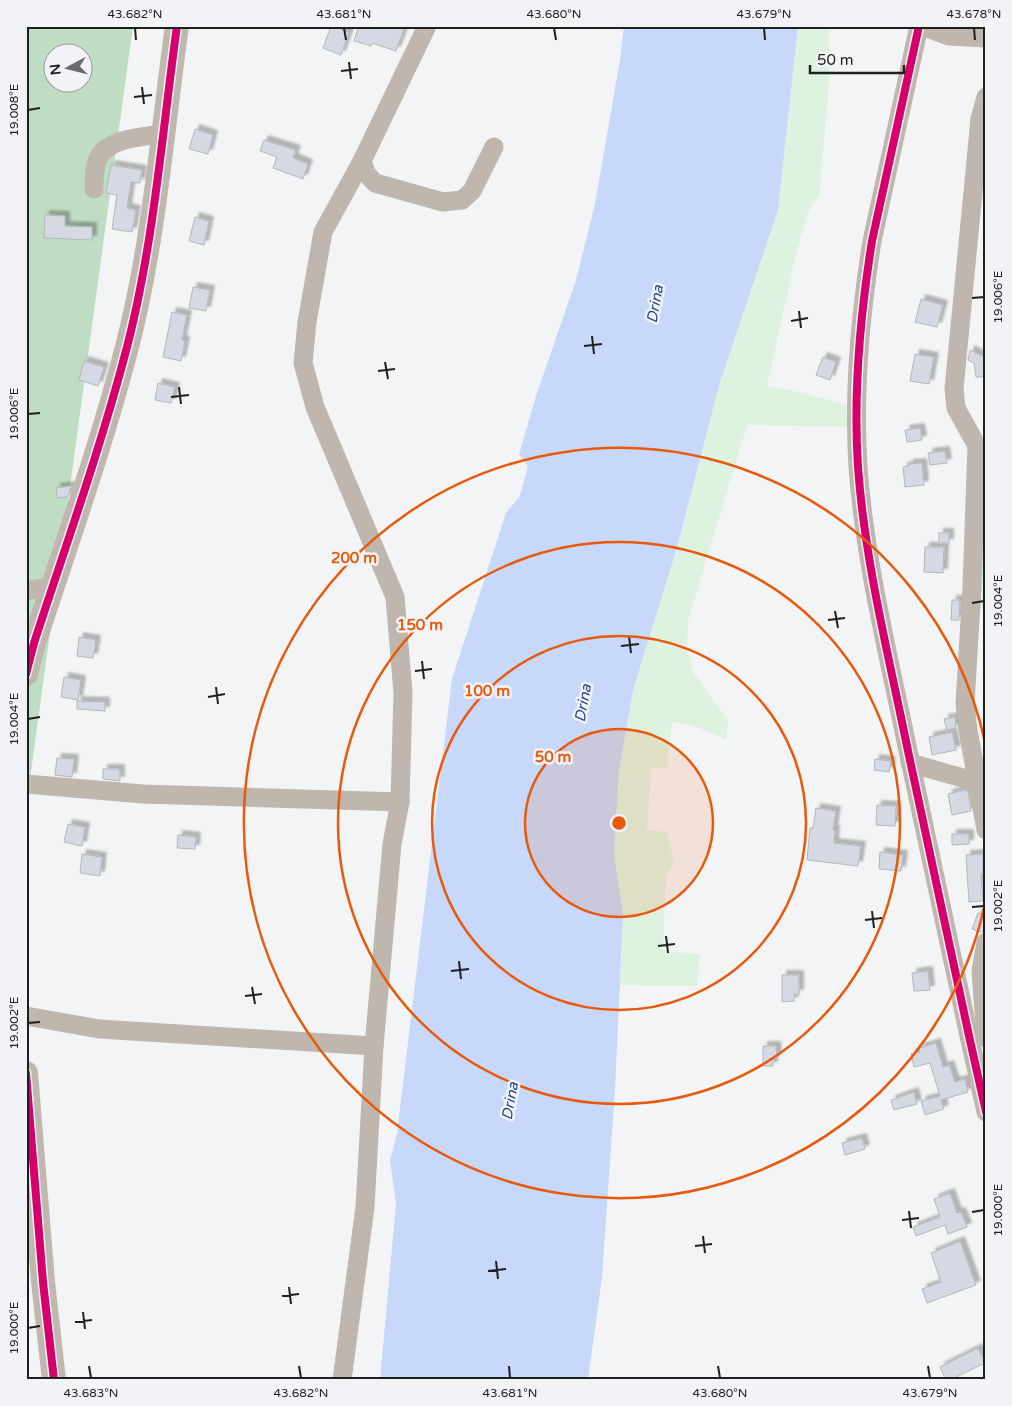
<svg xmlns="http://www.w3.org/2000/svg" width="1012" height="1406" font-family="'Varela Round',sans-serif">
<defs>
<filter id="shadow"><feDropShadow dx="4.5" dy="-4.5" stdDeviation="1" flood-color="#0004"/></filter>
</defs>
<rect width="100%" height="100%" fill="#f3f4f5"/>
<g fill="#ddf2df">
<polygon points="798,26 829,26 829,85 819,196 809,210 797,250 767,386 799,392 846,404 847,427 747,425 688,621 687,648 693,672 728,720 726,739 691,725 672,722 667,769 651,767 647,830 667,832 674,863 666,876 663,951 700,954 697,986 620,985 623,914 614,853 619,771 632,690 676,551 720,382 778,210"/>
<polygon points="986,455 986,608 979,608"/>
</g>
<path fill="#bfddc2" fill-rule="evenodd" d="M26,26H133L26,808ZM52,52H82V82H52Z"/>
<polygon fill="#c8d8fa" points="624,26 798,26 778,210 720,382 676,551 633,690 619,771 614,853 623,914 615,1090 602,1277 588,1380 380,1380 396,1204 390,1161 397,1133 452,679 506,513 520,496 528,466 519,455 536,396 576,280 595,204 620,60"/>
<g fill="#d4d9e4" stroke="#b5b6b7" filter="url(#shadow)">
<polygon points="331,26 349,32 341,55 323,48"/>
<polygon points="359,26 397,26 404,29 396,51 372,43 371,46 354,41"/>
<polygon points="195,129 213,135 208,154 189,149"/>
<polygon points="264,140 296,150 293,158 308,164 303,179 273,168 277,157 260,151"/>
<polygon points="111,165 142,170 140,183 131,182 127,208 136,210 132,232 112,229 117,195 106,193"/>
<polygon points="45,215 65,216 65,226 92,227 92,240 44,238"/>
<polygon points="195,217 209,221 204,245 189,241"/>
<polygon points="193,287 210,290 206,311 189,308"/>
<polygon points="921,299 943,305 937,327 915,322"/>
<polygon points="172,312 187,315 182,340 185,341 181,361 163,357"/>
<polygon points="970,350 986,358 986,377 976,377 974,363 968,360"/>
<polygon points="915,354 934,357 929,384 910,381"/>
<polygon points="823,357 836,362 830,380 816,375"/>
<polygon points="84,361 104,367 98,386 79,380"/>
<polygon points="158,383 175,387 171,403 155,400"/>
<polygon points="920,428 922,440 907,442 905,430"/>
<polygon points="945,451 947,463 930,465 928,453"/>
<polygon points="922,463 924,485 905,487 903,467 909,466 909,464"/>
<polygon points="71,486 68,497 57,498 56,488"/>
<rect x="939" y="533" width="10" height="10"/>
<polygon points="925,547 944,547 943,573 924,572"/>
<polygon points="952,600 960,600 959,620 951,620"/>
<polygon points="79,637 96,640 93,658 77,656"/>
<polygon points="64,677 81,680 78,700 61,697"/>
<polygon points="77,701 105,702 105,711 77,709"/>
<polygon points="955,717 956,728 947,730 944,719"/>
<polygon points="952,732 956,750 932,755 929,737"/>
<polygon points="57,758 74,759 72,777 55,775"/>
<polygon points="875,759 891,761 889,772 874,770"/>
<polygon points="103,769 120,769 120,781 103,779"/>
<polygon points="964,790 968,791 971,811 952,815 948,794"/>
<polygon points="877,805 896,806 895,826 876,825"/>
<polygon points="816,808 836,811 833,830 835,830 834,843 861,846 858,866 807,860 810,828 813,828"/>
<polygon points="68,824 85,827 82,846 64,842"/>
<polygon points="952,834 969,834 969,844 952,845"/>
<polygon points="178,835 196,837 195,849 177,848"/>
<polygon points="880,852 903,855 901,871 879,869"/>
<polygon points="82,854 102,857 100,876 80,873"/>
<polygon points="983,854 983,874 981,874 983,901 969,902 966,855"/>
<polygon points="978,913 986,916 986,926 984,931 981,932 972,929"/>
<polygon points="928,971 930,990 914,991 912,973"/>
<polygon points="782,975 799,975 799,994 794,994 794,1001 782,1002"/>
<polygon points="936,1043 943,1067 949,1065 955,1082 965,1079 968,1092 941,1100 944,1109 925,1115 921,1101 940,1096 930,1063 914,1067 911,1054 920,1052 919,1048"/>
<polygon points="763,1046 776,1046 777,1058 773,1058 773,1066 763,1066"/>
<polygon points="914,1092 917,1104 894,1110 891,1100"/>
<polygon points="862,1138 865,1149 845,1155 842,1143"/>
<polygon points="950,1193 957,1213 961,1212 967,1227 948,1234 945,1225 916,1236 913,1227 940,1217 934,1199"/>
<polygon points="960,1241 976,1285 927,1303 922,1289 941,1282 931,1253"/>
<polygon points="978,1348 985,1363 950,1380 946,1380 940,1367"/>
</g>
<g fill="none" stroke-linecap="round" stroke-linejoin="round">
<g stroke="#bfb6ad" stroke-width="19">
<path d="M919,26L872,241C860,316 853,391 858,467C865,563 889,657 908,751C933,872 959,992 986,1112"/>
<polyline points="922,26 949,36 986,38"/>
<polyline points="986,97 980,119 954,389 956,408 977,446 972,586 965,704 968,730 986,830"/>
<polyline points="362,161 366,173 375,183 443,202 462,200 472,191 494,147"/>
<path d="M94,189C94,180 94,170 97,161C105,138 142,137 163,134"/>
<polyline points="26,591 52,586"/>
<polyline points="910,763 977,782"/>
<polyline points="26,784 143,794 400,802"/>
<polyline points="986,942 981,971 986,1038"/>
<polyline points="26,1016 99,1029 374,1046"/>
<polyline points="342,1380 365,1207 374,1046 392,844 400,802 403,693 395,597 315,407 303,363 307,322 323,232 362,161 427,26"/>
</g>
<g stroke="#c0b8af" stroke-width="24">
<path d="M26,674L34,643C66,545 101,447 127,347C154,243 162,133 177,26"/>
<polyline points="26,1073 43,1282 54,1380"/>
</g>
<g stroke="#f2f3f6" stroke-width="11">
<g id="cycleway">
<path d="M919,26L872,241C860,316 853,391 858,467C865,563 889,657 908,751C933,872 959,992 986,1112"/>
<path d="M26,674L34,643C66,545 101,447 127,347C154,243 162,133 177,26"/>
<polyline points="26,1073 43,1282 54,1380"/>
</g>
</g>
<use href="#cycleway" stroke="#d6006c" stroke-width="8"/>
</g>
<path fill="none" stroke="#1f1f20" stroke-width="2" d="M135,28L136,40M344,28L346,40M554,28L556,40M764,28L765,40M974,28L975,40M349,62L351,79M341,71L358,69M142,87L144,104M134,97L152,95M28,110L40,108M972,298L984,297M799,311L801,328M791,321L808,318M592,336L594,354M584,346L602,344M385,362L388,379M378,371L395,369M179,387L181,404M171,397L189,395M28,414L40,413M972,603L984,601M835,611L838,628M828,620L845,618M629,636L631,653M621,646L639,644M422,661L424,679M415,671L432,669M216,687L218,704M208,697L225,694M28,719L40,717M972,907L984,906M872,911L874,928M865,920L882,918M666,936L668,953M658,946L675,944M459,961L461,979M451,971L469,969M252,987L255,1004M245,996L262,994M28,1023L40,1022M909,1211L911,1228M972,1212L984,1210M902,1220L919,1218M703,1236L705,1253M695,1246L712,1244M496,1261L498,1279M488,1271L506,1269M289,1287L291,1304M282,1296L299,1294M83,1312L85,1329M75,1322L92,1320M28,1328L40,1326M89,1366L91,1378M299,1366L301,1378M509,1366L510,1378M718,1366L720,1378M928,1366L930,1378"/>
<circle cx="619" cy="823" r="94" fill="#e8590c" fill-opacity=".12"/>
<g fill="none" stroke="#e8590c" stroke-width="2.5">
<circle cx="619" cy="823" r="94"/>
<circle cx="619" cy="823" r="187"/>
<circle cx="619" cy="823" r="281"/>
<path d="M985 904A375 375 0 1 1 985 742"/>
</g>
<g text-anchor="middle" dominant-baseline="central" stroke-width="5" stroke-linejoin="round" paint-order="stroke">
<g font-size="15" font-style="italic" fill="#2b488d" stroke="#f2f3f6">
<text transform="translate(655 304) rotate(-80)">Drina</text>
<text transform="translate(583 703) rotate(-80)">Drina</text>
<text transform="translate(510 1101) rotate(-80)">Drina</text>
</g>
</g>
<circle cx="619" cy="823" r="8" fill="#e8590c" stroke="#f2f3f6" stroke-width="2.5"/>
<g font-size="15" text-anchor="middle" font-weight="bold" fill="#e8590c" stroke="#f2f3f6" stroke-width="5" stroke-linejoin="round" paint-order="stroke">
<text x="354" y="563">200 m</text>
<text x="420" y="630">150 m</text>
<text x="487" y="696">100 m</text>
<text x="553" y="762">50 m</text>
</g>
<rect width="1012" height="1406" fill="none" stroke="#f2f3f6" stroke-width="55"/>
<g transform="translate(68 68) rotate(263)"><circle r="24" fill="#f2f3f6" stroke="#9e9ea0"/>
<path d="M0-4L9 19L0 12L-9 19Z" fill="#696a6b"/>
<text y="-8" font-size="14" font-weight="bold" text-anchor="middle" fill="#1f1f20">N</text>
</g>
<path d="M810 65v8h94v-8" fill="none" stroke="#1f1f20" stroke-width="2.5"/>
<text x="817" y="65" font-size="15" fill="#1f1f20" stroke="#f2f3f6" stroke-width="4" paint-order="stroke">50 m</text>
<rect x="28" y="28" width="956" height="1350" fill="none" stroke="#1f1f20" stroke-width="2"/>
<g font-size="12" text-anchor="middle" fill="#1f1f20">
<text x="135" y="18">43.682°N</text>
<text x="344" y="18">43.681°N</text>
<text x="554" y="18">43.680°N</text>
<text x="764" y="18">43.679°N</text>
<text x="974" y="18">43.678°N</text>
<text transform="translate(14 110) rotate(-90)" y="4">19.008°E</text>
<text transform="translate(998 297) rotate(-90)" y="4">19.006°E</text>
<text transform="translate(14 414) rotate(-90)" y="4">19.006°E</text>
<text transform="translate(998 601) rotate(-90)" y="4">19.004°E</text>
<text transform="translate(14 719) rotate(-90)" y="4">19.004°E</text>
<text transform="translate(998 906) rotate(-90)" y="4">19.002°E</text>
<text transform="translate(14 1023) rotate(-90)" y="4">19.002°E</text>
<text transform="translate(998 1210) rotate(-90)" y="4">19.000°E</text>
<text transform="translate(14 1328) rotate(-90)" y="4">19.000°E</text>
<text x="91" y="1397">43.683°N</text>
<text x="301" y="1397">43.682°N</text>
<text x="510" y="1397">43.681°N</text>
<text x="720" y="1397">43.680°N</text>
<text x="930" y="1397">43.679°N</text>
</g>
</svg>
